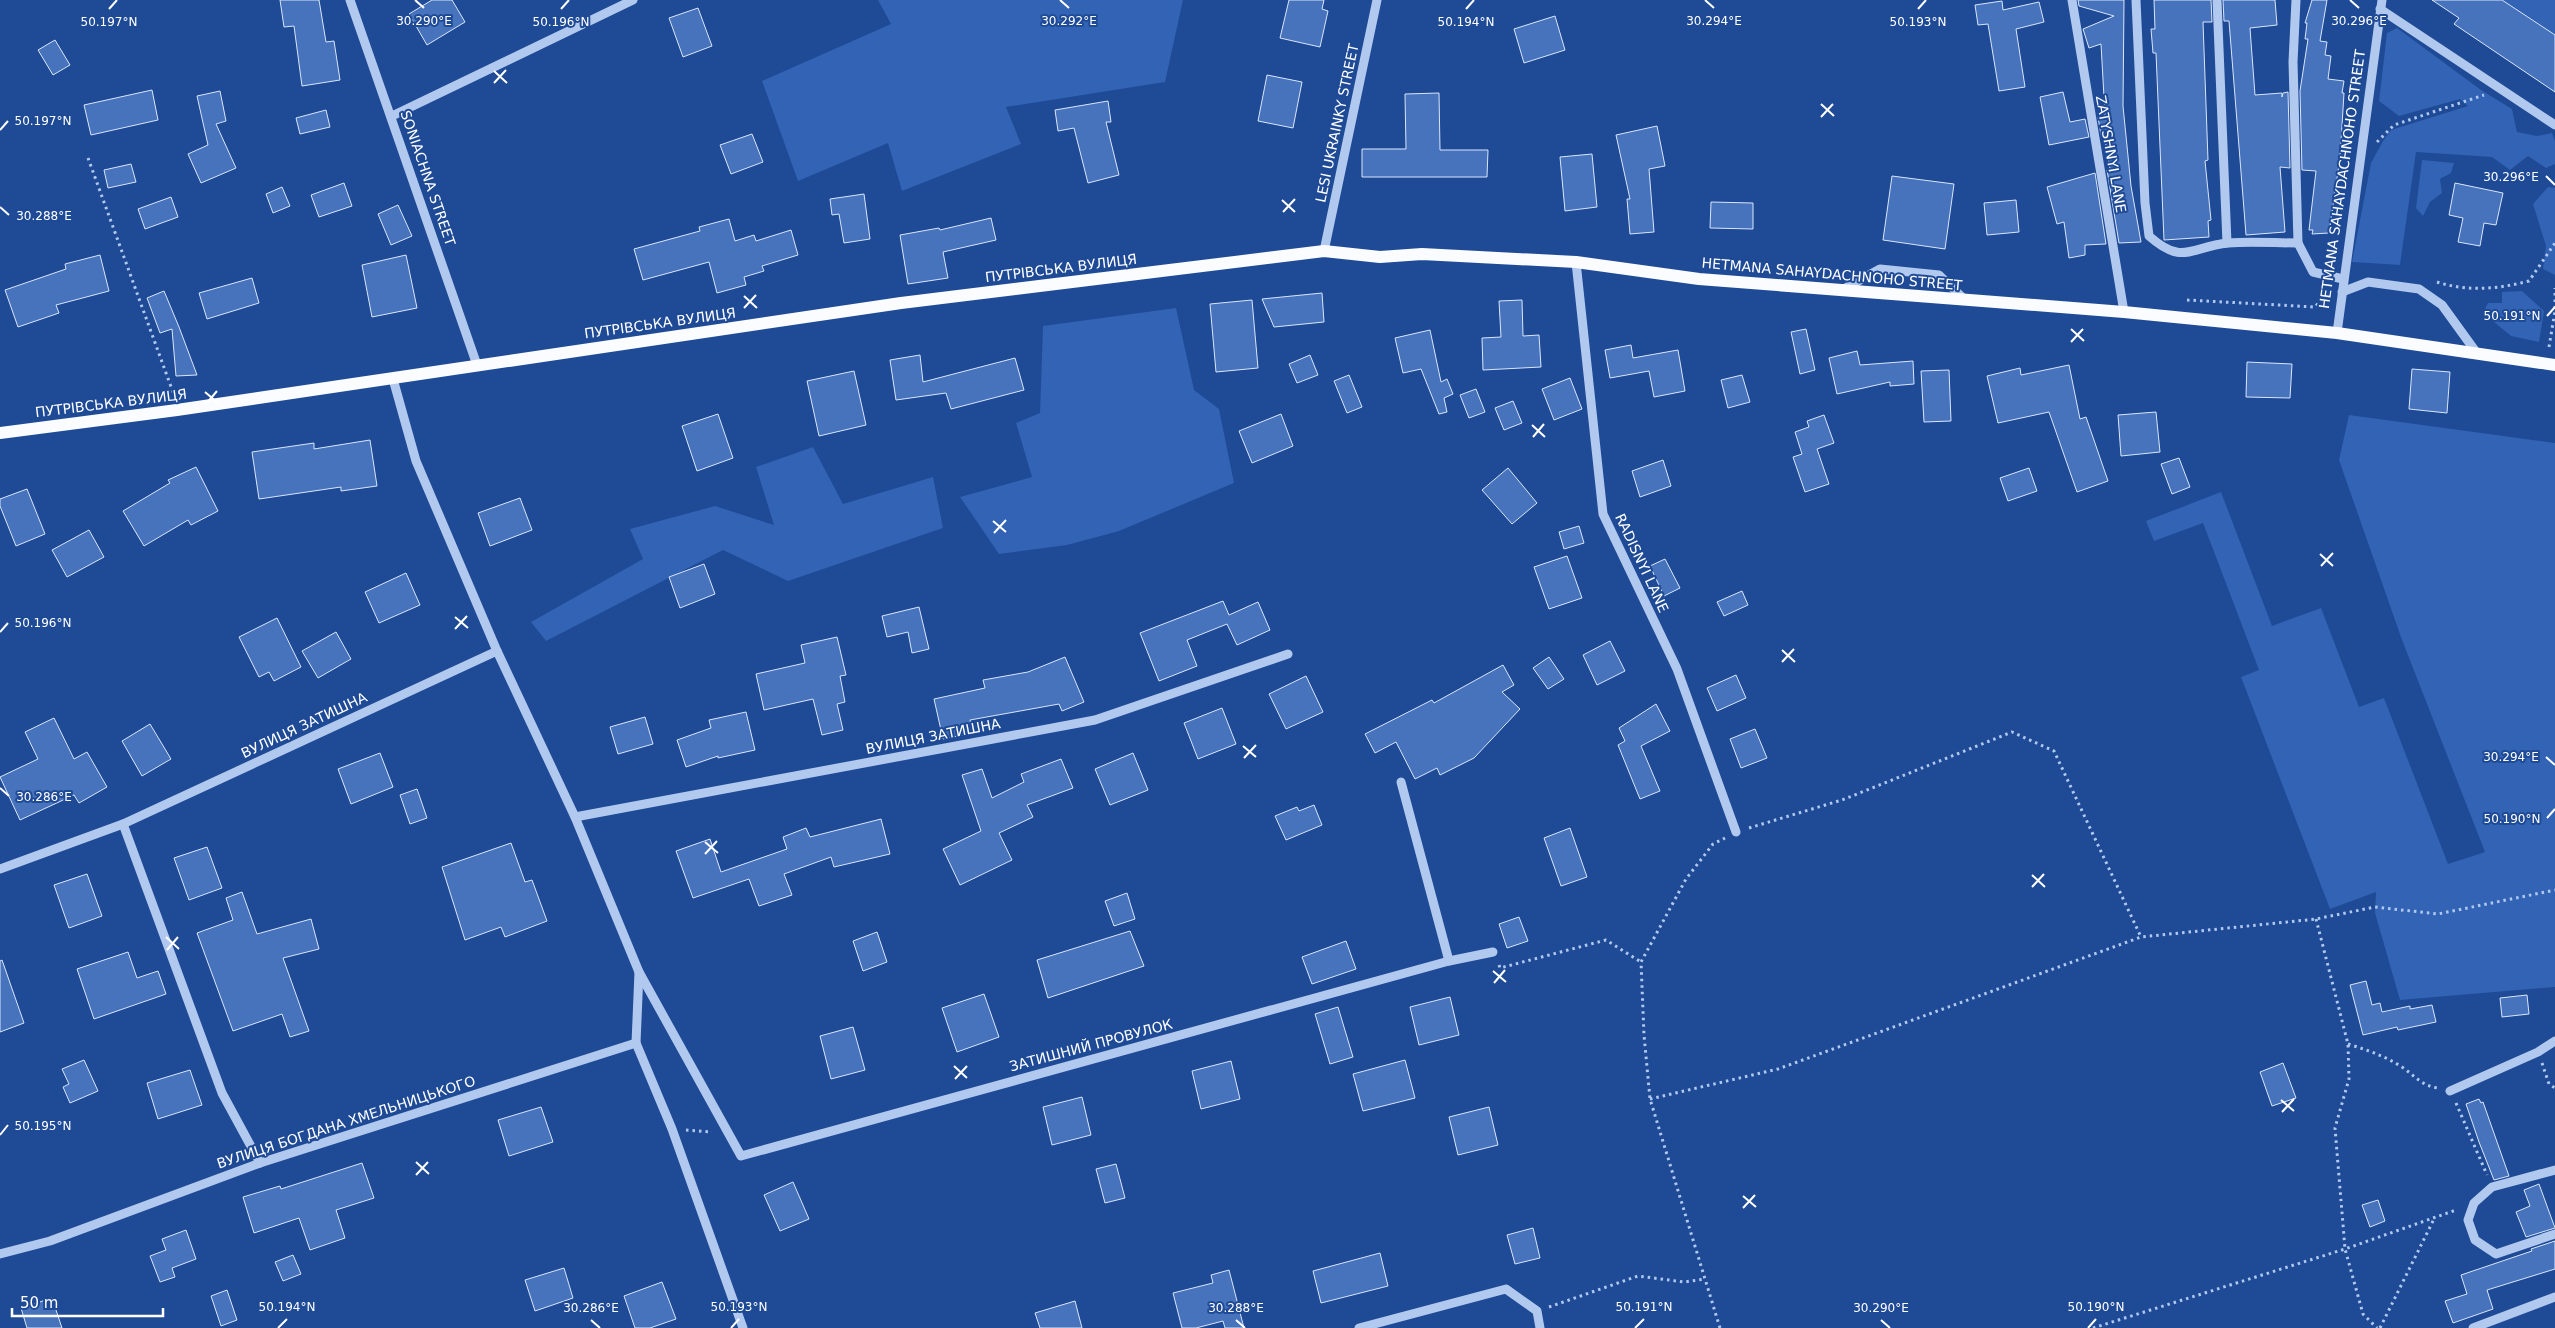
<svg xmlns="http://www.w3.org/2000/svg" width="2555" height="1328" font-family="'DejaVu Sans',sans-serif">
<rect width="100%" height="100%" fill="#1e4a96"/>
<g fill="#3263b4">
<polygon points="878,0 1183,0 1165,82 1006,107 1021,144 902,191 888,143 798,181 762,81 891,24"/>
<polygon points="2502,0 2555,0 2555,35"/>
<polygon points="2397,28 2481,90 2512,109 2517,132 2537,136 2552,133 2555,141 2555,164 2546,168 2528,156 2510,170 2492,157 2416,152 2400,265 2352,262 2371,163 2383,141 2391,130 2468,106 2460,99 2399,116 2379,101 2387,33"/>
<polygon points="2422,160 2454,163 2451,173 2440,179 2442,193 2430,202 2423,216 2416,208"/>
<polygon points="2548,187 2555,188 2555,275 2543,269 2546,246 2533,204"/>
<polygon points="2522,291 2544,311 2539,342 2511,336 2483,313 2488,303 2502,303 2502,292"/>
<polygon points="1176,308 1194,390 1219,409 1234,483 1119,531 1067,545 999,554 960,497 1032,477 1016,423 1040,413 1043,326"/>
<polygon points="2349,415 2555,443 2555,987 2400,1000 2375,913 2376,892 2330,909 2241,677 2259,670 2203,523 2154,541 2146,521 2221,492 2272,626 2321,608 2359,707 2384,698 2448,864 2485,852 2402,640 2339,460"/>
<polygon points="813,447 843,504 933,477 943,528 788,581 723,550 546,641 531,622 643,559 630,529 715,506 774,525 756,467"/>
</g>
<g fill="#4773bd" stroke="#d9e6fb">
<polygon points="280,0 319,0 326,42 334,41 340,80 302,86 294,26 284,27"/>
<polygon points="432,0 452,0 465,22 427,45 409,14"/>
<polygon points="1289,0 1324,0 1322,9 1328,11 1320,47 1280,38"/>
<polygon points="2078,0 2124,0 2123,106 2131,186 2141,242 2119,243 2107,170 2110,169 2104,134 2101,135 2098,117 2105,115 2101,44 2089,48 2083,29 2114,16 2079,6"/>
<polygon points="2154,0 2211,0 2212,22 2203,22 2208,160 2205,161 2211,220 2208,221 2209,237 2164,240 2156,53 2153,53 2151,29 2155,29"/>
<polygon points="2223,0 2275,0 2277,25 2250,28 2251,42 2255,95 2282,93 2282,97 2283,93 2288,92 2290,168 2280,167 2285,232 2246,235 2229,21 2224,21"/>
<polygon points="2312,0 2327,0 2320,41 2327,42 2325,55 2331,56 2328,79 2344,81 2342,93 2344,93 2340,158 2329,233 2312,234 2313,230 2309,230 2316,171 2302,170 2300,91 2308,39 2305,39 2307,23 2305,23"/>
<polygon points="2432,0 2502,0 2555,35 2555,92 2454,24 2459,18"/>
<polygon points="2002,1 2003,10 2039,2 2044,22 2016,29 2025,87 1999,91 1988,24 1978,25 1975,5"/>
<polygon points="698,8 712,46 683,57 669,18"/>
<polygon points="1555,16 1565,50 1524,63 1514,29"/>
<polygon points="55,40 70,65 53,75 38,50"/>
<polygon points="1267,75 1302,82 1293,128 1258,121"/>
<polygon points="152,90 158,120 91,135 84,105"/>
<polygon points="220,91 226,121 216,124 236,168 201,183 188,154 208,145 197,96"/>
<polygon points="2063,92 2070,122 2085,119 2089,137 2049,145 2040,97"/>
<polygon points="1439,93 1440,150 1488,150 1487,177 1362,177 1362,149 1406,149 1405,94"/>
<polygon points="1108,101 1111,122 1106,122 1119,175 1088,183 1074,128 1058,131 1055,110"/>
<polygon points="326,110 330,127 300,134 296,118"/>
<polygon points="1657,126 1665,166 1649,169 1654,232 1630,234 1627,199 1630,199 1616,135"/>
<polygon points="752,134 763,162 731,174 720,145"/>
<polygon points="1592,154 1597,207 1565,211 1560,157"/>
<polygon points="131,164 136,182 108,188 104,170"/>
<polygon points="2095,173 2106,244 2085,245 2085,255 2069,258 2064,222 2057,224 2047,187"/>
<polygon points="1892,176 1954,184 1945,249 1883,240"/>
<polygon points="344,183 352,206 319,217 311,195"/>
<polygon points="2455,183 2503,193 2496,225 2484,223 2480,246 2458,242 2463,218 2449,215"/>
<polygon points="282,187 290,206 273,213 266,194"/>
<polygon points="864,194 870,239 844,243 839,214 832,215 830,199"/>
<polygon points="171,197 178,217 145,229 138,209"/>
<polygon points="2016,200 2019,232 1987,235 1984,203"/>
<polygon points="1711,202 1753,203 1753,229 1710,228"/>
<polygon points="398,205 412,236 391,245 378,214"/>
<polygon points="991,218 996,240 943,252 948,278 908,284 900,235 939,228 940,230"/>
<polygon points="729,219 735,241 754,235 756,241 791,230 798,255 762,266 764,271 744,277 746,285 717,293 709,262 643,280 634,249 700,231 699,227"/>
<polygon points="100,255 109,291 56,305 59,313 18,327 5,290 66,269 65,264"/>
<polygon points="406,255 417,308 372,317 362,265"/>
<polygon points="252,278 259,303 207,319 199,293"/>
<polygon points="164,291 179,327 197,375 176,376 172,329 160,333 147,298"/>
<polygon points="1322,293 1324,322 1274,327 1262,299"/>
<polygon points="1252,300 1258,368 1216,372 1210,304"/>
<polygon points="1522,300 1523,336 1539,335 1541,367 1483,370 1482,338 1501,337 1499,301"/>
<polygon points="1806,329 1815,370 1800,374 1791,332"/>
<polygon points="1430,330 1441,382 1447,379 1453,394 1444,398 1447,412 1439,414 1421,369 1403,373 1395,338"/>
<polygon points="1631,345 1633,358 1678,350 1685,391 1654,397 1649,371 1610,378 1605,350"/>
<polygon points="1857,351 1860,365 1913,361 1914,384 1890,386 1890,382 1837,394 1829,358"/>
<polygon points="920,355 923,382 1015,358 1024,390 951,409 946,393 896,400 890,360"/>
<polygon points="1310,355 1318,375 1297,383 1289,364"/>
<polygon points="2247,362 2292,364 2290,398 2246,397"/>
<polygon points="2069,365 2080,419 2086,417 2108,481 2077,492 2049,412 1998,423 1987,376 2020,368 2021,375"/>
<polygon points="2412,369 2450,372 2447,413 2409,409"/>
<polygon points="1949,370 1951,421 1924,422 1921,371"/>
<polygon points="854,371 866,425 819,436 807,381"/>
<polygon points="1349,375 1362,407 1347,413 1334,381"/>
<polygon points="1742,375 1750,402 1728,408 1721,380"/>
<polygon points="1570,378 1582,409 1554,420 1542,389"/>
<polygon points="1476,389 1485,412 1469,418 1460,395"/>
<polygon points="1513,401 1522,423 1504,430 1495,408"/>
<polygon points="2156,412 2160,452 2121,456 2118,415"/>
<polygon points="718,414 733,458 697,471 682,426"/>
<polygon points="1281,414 1293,446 1252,463 1239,431"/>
<polygon points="1824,415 1834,443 1817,449 1829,484 1805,492 1793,457 1802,454 1795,432 1809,427 1807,421"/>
<polygon points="370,440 377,486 341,491 341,487 259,499 252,452 314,443 314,449"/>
<polygon points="2179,458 2190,487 2172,494 2161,464"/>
<polygon points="1663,460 1671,486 1640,497 1632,471"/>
<polygon points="196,467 218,511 191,525 188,520 144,546 123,511 170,483 168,480"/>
<polygon points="1508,468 1537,503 1512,524 1482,490"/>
<polygon points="2029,468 2037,491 2008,501 2000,478"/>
<polygon points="27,489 45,534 16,546 0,506 0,499"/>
<polygon points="520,498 532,530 490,546 478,513"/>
<polygon points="1579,526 1584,543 1564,549 1559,532"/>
<polygon points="89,530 104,557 67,577 52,550"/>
<polygon points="1567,556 1582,598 1549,609 1534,567"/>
<polygon points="1665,559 1680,588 1664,596 1650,566"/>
<polygon points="704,564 715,594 680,608 669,577"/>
<polygon points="406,573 420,605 379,623 365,592"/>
<polygon points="1742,591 1748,605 1724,616 1717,602"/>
<polygon points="1223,601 1229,615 1258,602 1270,630 1237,645 1227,624 1187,640 1197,666 1159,681 1140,633"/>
<polygon points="919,607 929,649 912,653 908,632 887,637 882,616"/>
<polygon points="277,618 301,667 274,681 269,672 259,677 239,637"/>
<polygon points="336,632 351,659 318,678 302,651"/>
<polygon points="837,637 846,675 840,676 845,702 837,704 843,730 822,735 813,699 764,710 756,674 805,663 801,645"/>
<polygon points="1610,641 1625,671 1597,685 1583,655"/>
<polygon points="1065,657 1084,702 1062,711 1059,704 970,720 973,733 943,739 934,699 985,688 983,680 1028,672"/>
<polygon points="1549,657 1564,679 1548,689 1533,668"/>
<polygon points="1503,665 1514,685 1502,692 1520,709 1474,758 1440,775 1437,768 1415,779 1396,742 1375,753 1365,734 1432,700 1434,703"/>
<polygon points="1736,675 1746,698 1717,711 1707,688"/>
<polygon points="1306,676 1323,712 1286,729 1269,694"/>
<polygon points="1656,704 1670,731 1641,746 1660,791 1640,799 1618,745 1625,741 1619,728"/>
<polygon points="1222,708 1236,744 1198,759 1184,723"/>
<polygon points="746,712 755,750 718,758 718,756 686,767 677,740 711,728 709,720"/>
<polygon points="645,717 653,744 618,754 610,727"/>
<polygon points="54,718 74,759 87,752 107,787 79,803 74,795 20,820 0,777 38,759 25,732"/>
<polygon points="150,724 171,759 142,776 122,741"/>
<polygon points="1755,729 1767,758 1741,768 1730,739"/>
<polygon points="380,753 393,787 351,804 338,769"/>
<polygon points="1133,753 1148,790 1110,805 1095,769"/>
<polygon points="1061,759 1073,788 1027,805 1033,817 999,833 1012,860 960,885 943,849 981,831 962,775 982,769 992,798 1024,782 1021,774"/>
<polygon points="417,789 427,818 410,824 400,795"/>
<polygon points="1314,805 1322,825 1286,840 1275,816 1297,807 1299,811"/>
<polygon points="881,819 890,854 834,867 831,857 784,874 792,895 759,906 749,879 693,898 676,851 710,839 721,872 787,849 783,837 806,828 810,837"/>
<polygon points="1570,828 1587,877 1561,886 1544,838"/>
<polygon points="511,843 525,882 532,880 547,921 505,937 501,927 465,940 442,867"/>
<polygon points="207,847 222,888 189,900 174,858"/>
<polygon points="87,874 102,916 69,928 54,885"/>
<polygon points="242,892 257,934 311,919 319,949 283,958 309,1031 290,1037 282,1014 233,1031 197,933 233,920 226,898"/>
<polygon points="1127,893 1135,919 1114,926 1105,901"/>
<polygon points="1519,917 1528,941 1507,948 1499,924"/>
<polygon points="1130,931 1144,966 1048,998 1037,960"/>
<polygon points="877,932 887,962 863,971 853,941"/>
<polygon points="1346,941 1356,969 1312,984 1302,957"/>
<polygon points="128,952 137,978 158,971 166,994 94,1019 77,969"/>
<polygon points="2,960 24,1023 0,1032 0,961"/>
<polygon points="2366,981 2372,1005 2380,1003 2382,1012 2410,1006 2410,1009 2432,1005 2436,1022 2398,1030 2397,1027 2363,1035 2350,985"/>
<polygon points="984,994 999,1037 957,1052 942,1008"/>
<polygon points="2527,995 2529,1014 2502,1017 2500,998"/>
<polygon points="1450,997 1459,1035 1419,1045 1410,1007"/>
<polygon points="1338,1007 1353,1057 1330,1064 1315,1014"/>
<polygon points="853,1027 865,1070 831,1079 820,1036"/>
<polygon points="84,1060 98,1091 70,1103 63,1087 69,1084 62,1069"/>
<polygon points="1405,1060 1415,1098 1363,1111 1353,1074"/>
<polygon points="1231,1061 1240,1099 1201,1109 1192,1071"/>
<polygon points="2283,1063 2296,1098 2272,1106 2260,1072"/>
<polygon points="190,1070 202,1105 158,1119 147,1083"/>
<polygon points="1082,1097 1091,1135 1052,1145 1043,1107"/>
<polygon points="2479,1099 2481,1103 2483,1102 2509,1176 2494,1180 2479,1142 2466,1104"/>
<polygon points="541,1107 553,1142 509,1156 498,1120"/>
<polygon points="1489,1107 1498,1145 1458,1155 1449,1117"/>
<polygon points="362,1163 374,1198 336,1210 345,1238 310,1250 299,1218 254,1233 243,1197 280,1186 281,1189"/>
<polygon points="1116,1164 1125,1198 1105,1203 1096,1169"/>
<polygon points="793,1182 809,1219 780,1231 764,1195"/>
<polygon points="2539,1184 2555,1228 2526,1237 2516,1212 2530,1206 2524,1190"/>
<polygon points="2378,1200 2385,1221 2370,1227 2362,1205"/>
<polygon points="1533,1228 1540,1258 1515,1264 1507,1235"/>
<polygon points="186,1230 196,1259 172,1268 175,1277 160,1282 150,1256 166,1250 162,1239"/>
<polygon points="2555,1241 2555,1269 2487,1290 2493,1309 2453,1323 2445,1301 2467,1294 2461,1275 2532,1251 2531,1249"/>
<polygon points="1380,1253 1388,1286 1321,1303 1313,1271"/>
<polygon points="293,1255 301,1274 283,1281 275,1262"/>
<polygon points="564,1268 573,1298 535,1311 525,1280"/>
<polygon points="1229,1270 1244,1328 1225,1328 1223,1321 1196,1328 1182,1328 1173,1293 1213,1283 1211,1275"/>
<polygon points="662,1282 676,1319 650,1328 635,1328 624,1296"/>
<polygon points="227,1290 237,1320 221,1326 211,1296"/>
<polygon points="52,1298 62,1328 27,1328 21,1308"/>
<polygon points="1075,1301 1082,1328 1040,1328 1035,1313"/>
</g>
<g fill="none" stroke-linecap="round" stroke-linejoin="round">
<g stroke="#b2c9ef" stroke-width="3" stroke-dasharray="2.5 4" stroke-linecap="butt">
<polyline points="2377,142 2394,125 2484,95"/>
<polyline points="88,158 174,395"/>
<path d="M2437,282C2468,292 2498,289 2529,281L2555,243"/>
<polyline points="2187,300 2315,307 2328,291"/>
<polyline points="2549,347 2555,311 2555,288"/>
<polyline points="1749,828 1842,800 2012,732 2054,751 2141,937"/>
<polyline points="2316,919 2348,1044 2349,1079 2335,1128 2345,1249 2363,1314 2377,1328"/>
<polyline points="1499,965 1500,968 1606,940 1641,962"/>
<path d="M2348,1044C2367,1050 2385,1056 2402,1067C2415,1076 2422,1086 2438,1088"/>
<polyline points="2542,1063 2549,1084 2555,1088"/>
<polyline points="1650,1099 1778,1069 2141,937 2316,919 2375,907 2438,914 2555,890"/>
<polyline points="2456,1103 2487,1175"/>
<polyline points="686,1130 712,1132"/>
<polyline points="1549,1307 1638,1276 1684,1282 1705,1279"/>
<polyline points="1720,1328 1650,1099 1644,1035 1641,962 1686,879 1713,844 1725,838"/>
<polyline points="2093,1328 2345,1249 2456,1210"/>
<polyline points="2380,1328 2434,1219"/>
</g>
<g stroke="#b2c9ef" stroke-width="9">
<polyline points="350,0 477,365"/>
<polyline points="2072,0 2124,312"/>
<path d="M2136,0L2145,203L2149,236C2183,266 2190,247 2228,243C2251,241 2275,243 2298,243"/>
<polyline points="2217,0 2227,243"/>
<polyline points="2296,0 2293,62 2298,243 2313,272 2343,279"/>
<polyline points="2380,9 2555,125"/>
<polyline points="392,116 633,0"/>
<polyline points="1324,251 1377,0"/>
<polyline points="1576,262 1603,514 1677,669 1736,832"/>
<polyline points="1842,290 1880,269 1939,275 1965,300"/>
<polyline points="2342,292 2368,282 2419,289 2442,305 2476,352"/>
<polyline points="2337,333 2382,0"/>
<polyline points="393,379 416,461 497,651 575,817 639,972 741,1156 1449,961"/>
<polyline points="1401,782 1449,961 1493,952"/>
<polyline points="575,817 1095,720 1288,654"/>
<polyline points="123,824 222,1093 260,1163"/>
<polyline points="0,869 123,824 497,651"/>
<polyline points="636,1043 672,1129 743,1328"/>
<polyline points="2450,1091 2538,1052 2555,1041"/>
<polyline points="2555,1170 2492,1187 2474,1203 2468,1220 2475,1240 2496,1254 2555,1234"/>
<polyline points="0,1254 50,1241 260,1163 636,1043 639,972"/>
<polyline points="1359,1328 1506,1289 1537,1311 1540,1328"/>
<polyline points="2473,1328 2555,1297"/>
</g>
<polyline stroke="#fafcff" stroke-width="12" points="0,433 177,410 901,303 1324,251 1380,257 1422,254 1576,262 1699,279 2124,312 2337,333 2555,365"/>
</g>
<path fill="none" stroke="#fff" stroke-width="2" d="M415,0L424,8M1060,0L1069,8M1705,0L1714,8M2350,0L2359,8M109,9L117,0M561,9L569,0M1466,9L1474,0M1918,9L1926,0M494,71L507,83M494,83L506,70M1821,104L1834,116M1821,117L1833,104M0,130L8,121M2546,176L2555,185M1282,200L1295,212M0,207L9,215M1283,212L1295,199M744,296L757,308M744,308L756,295M2547,316L2555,307M2071,329L2084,341M2071,342L2083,329M205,392L218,403M206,404L217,391M1532,425L1545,437M1533,437L1544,424M993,521L1006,532M994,533L1006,520M2320,554L2333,566M2321,566L2333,553M455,617L468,628M455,629L467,616M0,632L8,623M1782,650L1795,662M1782,662L1794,649M1243,746L1256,757M2546,757L2555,765M1244,758L1256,745M0,788L9,796M2547,818L2555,809M705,842L718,853M705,854L717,841M2032,875L2045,887M2032,887L2044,874M166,937L179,949M167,950L178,937M1493,971L1506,982M1494,983L1505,970M954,1066L967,1078M955,1079L967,1066M2281,1100L2294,1111M2282,1112L2294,1099M0,1135L8,1125M416,1162L429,1174M416,1175L428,1162M1743,1196L1756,1207M1743,1208L1755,1195M591,1320L600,1328M1236,1320L1245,1328M1881,1320L1890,1328M278,1328L287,1319M731,1328L739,1319M1635,1328L1644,1319M2088,1328L2096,1319"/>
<g text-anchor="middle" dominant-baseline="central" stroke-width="4" stroke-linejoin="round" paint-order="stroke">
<g font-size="14" fill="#fff" stroke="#1e4a96">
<text transform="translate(1337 123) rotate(-78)">LESI UKRAINKY STREET</text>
<text transform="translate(2111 154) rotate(80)">ZATYSHNYI LANE</text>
<text transform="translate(428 178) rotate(71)">SONIACHNA STREET</text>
<text transform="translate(2342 179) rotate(-82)">HETMANA SAHAYDACHNOHO STREET</text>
<text transform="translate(1061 268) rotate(-7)">ПУТРІВСЬКА ВУЛИЦЯ</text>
<text transform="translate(1832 274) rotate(5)">HETMANA SAHAYDACHNOHO STREET</text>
<text transform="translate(660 323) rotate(-8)">ПУТРІВСЬКА ВУЛИЦЯ</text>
<text transform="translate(111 403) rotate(-7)">ПУТРІВСЬКА ВУЛИЦЯ</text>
<text transform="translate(1642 563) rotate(65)">RADISNYI LANE</text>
<text transform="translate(304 725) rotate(-25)">ВУЛИЦЯ ЗАТИШНА</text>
<text transform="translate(933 736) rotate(-11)">ВУЛИЦЯ ЗАТИШНА</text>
<text transform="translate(1091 1045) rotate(-15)">ЗАТИШНИЙ ПРОВУЛОК</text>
<text transform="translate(346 1122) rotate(-18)">ВУЛИЦЯ БОГДАНА ХМЕЛЬНИЦЬКОГО</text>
</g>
</g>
<g font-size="12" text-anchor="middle" fill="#fff" stroke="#1e4a96" stroke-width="4" stroke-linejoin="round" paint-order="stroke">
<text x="424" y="25">30.290°E</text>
<text x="1069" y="25">30.292°E</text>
<text x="1714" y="25">30.294°E</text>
<text x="2359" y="25">30.296°E</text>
<text x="109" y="26">50.197°N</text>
<text x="561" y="26">50.196°N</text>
<text x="1466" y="26">50.194°N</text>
<text x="1918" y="26">50.193°N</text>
<text x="43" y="125">50.197°N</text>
<text x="2511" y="181">30.296°E</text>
<text x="44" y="220">30.288°E</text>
<text x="2512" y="320">50.191°N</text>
<text x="43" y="627">50.196°N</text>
<text x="2511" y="761">30.294°E</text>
<text x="44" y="801">30.286°E</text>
<text x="2512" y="823">50.190°N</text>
<text x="43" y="1130">50.195°N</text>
<text x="287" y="1311">50.194°N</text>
<text x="739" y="1311">50.193°N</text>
<text x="1644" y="1311">50.191°N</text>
<text x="2096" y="1311">50.190°N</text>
<text x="591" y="1312">30.286°E</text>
<text x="1236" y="1312">30.288°E</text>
<text x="1881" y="1312">30.290°E</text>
</g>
<path d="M12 1308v8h151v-8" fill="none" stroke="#ffffff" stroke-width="2.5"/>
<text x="20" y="1308" font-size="15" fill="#ffffff" stroke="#1e4a96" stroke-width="4" paint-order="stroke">50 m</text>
</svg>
